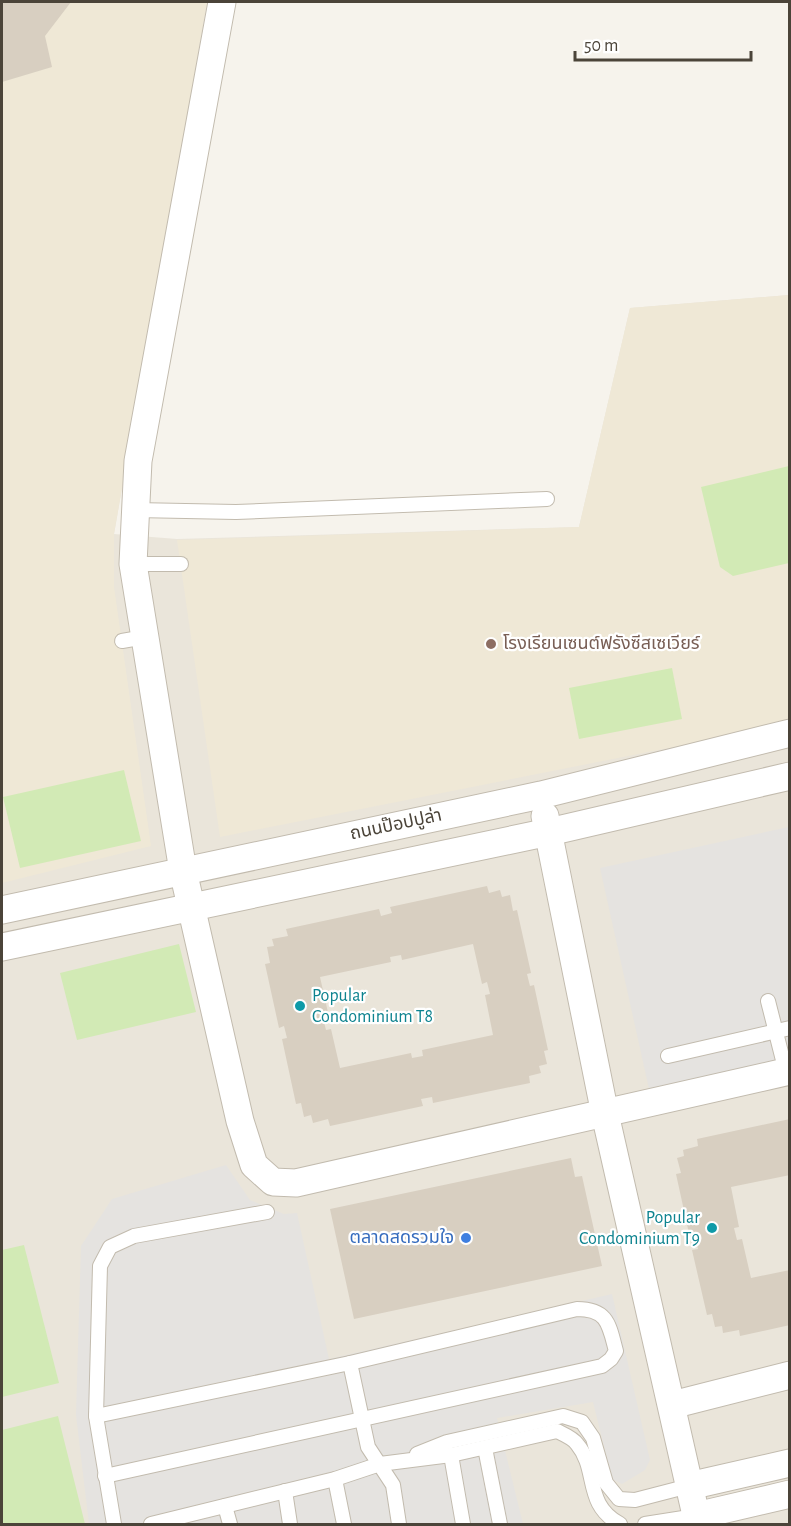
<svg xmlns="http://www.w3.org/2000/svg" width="791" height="1526" font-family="'Alegreya Sans','Noto Sans Thai',sans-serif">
<rect width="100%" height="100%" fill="#f6f3ec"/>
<polygon fill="#eae5da" points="2,2 207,2 114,534 177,539 579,527 630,308 789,295 789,1524 2,1524"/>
<g fill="#efe8d6">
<polygon points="2,2 207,2 114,534 114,587 151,846 2,883"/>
<polygon points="789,295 789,724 220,837 177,540 579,527 630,308"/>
</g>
<g fill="#d2eab5">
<polygon points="789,466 789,563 733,576 720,567 701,487"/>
<polygon points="672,668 682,719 579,739 569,688"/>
<polygon points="124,770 141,841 20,868 3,797"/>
<polygon points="179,944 196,1012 77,1040 60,973"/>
<polygon points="24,1245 59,1383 2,1397 2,1250"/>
<polygon points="58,1416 85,1524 2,1524 2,1430"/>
</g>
<g fill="#e5e3e0">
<polygon points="789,827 789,1059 649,1089 600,868"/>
<polygon points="226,1165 250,1200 284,1214 297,1213 329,1359 612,1294 650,1460 645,1470 622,1484 612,1479 593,1402 497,1418 523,1524 89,1524 76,1415 81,1246 112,1199"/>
</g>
<g fill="#d8cfc1" fill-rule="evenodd">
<polygon points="2,2 71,2 45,36 52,67 2,82"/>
<path d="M487,886L489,893L500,890L502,897L510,895L513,911L517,910L531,973L527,974L530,986L534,985L548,1050L544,1051L547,1064L539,1066L541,1073L529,1076L530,1083L433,1103L432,1097L421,1099L423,1106L330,1126L328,1119L313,1123L311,1115L304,1117L301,1103L296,1104L282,1039L287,1038L284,1026L279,1028L265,964L270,963L267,947L274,946L272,939L288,936L286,929L379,909L381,916L392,913L390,907ZM473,944L482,984L487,982L490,994L485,995L493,1035L422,1050L423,1056L412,1058L411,1053L340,1068L331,1029L326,1030L323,1018L329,1017L320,977L391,962L390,957L401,955L402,960Z"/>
<polygon points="790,1119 790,1175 731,1187 739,1227 734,1228 737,1240 742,1239 751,1278 790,1270 790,1325 740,1336 739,1330 723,1333 722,1326 715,1327 712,1314 707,1315 692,1250 698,1249 695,1237 690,1238 676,1174 681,1173 677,1158 684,1156 683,1150 698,1146 697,1139"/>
<polygon points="571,1158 575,1177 582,1176 602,1266 354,1319 330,1209"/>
</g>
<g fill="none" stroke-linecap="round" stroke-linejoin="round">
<g stroke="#c2bbae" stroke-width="16">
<g id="service">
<polyline points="135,510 236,512 547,499"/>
<polyline points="133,564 181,564"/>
<polyline points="122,641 145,637"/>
<polyline points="768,1001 786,1072"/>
<polyline points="668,1056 790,1028"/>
<polyline points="96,1416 350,1363"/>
<polyline points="485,1448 500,1524"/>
<polyline points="417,1454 447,1442 563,1416 582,1422 593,1438 606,1483 619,1499 635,1500 689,1486"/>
<polyline points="451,1455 463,1524"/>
<path d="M105,1476L602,1366L611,1359L616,1351C609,1325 608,1309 577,1309L350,1363L368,1447L393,1485L399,1524"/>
<polyline points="335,1479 344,1524"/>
<polyline points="285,1491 290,1524"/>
<polyline points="225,1506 230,1524"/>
<polyline points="114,1524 96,1416 100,1266 110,1247 134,1236 267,1212"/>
<path d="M151,1524L335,1479L380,1464L451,1455L557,1431C563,1434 573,1438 577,1444C599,1470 583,1504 620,1524"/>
<polyline points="645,1524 696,1516"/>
</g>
</g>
<g stroke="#c2bbae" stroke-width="29">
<g id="minor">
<polyline points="222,2 138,461 133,564 183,871 240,1121 254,1165 273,1182 296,1183 790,1071"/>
<polyline points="545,816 605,1114 698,1524"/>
<polyline points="2,910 541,795 790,733"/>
<polyline points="2,947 549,832 790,776"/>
<polyline points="672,1405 790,1375"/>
<polyline points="689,1486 790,1463"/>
<polyline points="696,1516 790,1494"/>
</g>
</g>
<use href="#service" stroke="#fff" stroke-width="14"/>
<use href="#minor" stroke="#fff" stroke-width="27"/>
</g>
<circle fill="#8d6e63" stroke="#fff" stroke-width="2" cx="491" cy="644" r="6"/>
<g fill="#0f9aa8" stroke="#fff" stroke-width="2">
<circle cx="300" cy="1006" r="6"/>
<circle cx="712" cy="1228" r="6"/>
</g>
<circle fill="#3f7fe0" stroke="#fff" stroke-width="2" cx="466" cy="1238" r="6"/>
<g text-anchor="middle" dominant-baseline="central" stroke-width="4.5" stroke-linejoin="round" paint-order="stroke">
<g font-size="18" fill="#785e54" stroke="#fff" text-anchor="start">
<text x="503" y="644">โรงเรียนเซนต์ฟรังซีสเซเวียร์</text>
</g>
<g font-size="18" fill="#4b4439" stroke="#fff">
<text transform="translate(396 825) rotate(-12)">ถนนป๊อปปูล่า</text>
</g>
<g font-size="18" fill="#0d838f" stroke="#fff" text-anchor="start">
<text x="312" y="996">Popular<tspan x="312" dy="21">Condominium T8</tspan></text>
<text x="700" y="1218" text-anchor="end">Popular<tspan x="700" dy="21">Condominium T9</tspan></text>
</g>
<g font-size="18" fill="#366cbe" stroke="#fff" text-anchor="end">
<text x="454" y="1238">ตลาดสดรวมใจ</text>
</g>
</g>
<rect width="791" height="1526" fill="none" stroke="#4b4439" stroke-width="6"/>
<path d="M575 51v9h176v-9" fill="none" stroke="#4b4439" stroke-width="3"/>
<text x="584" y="51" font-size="18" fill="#4b4439" stroke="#ffffff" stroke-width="4.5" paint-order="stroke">50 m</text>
</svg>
